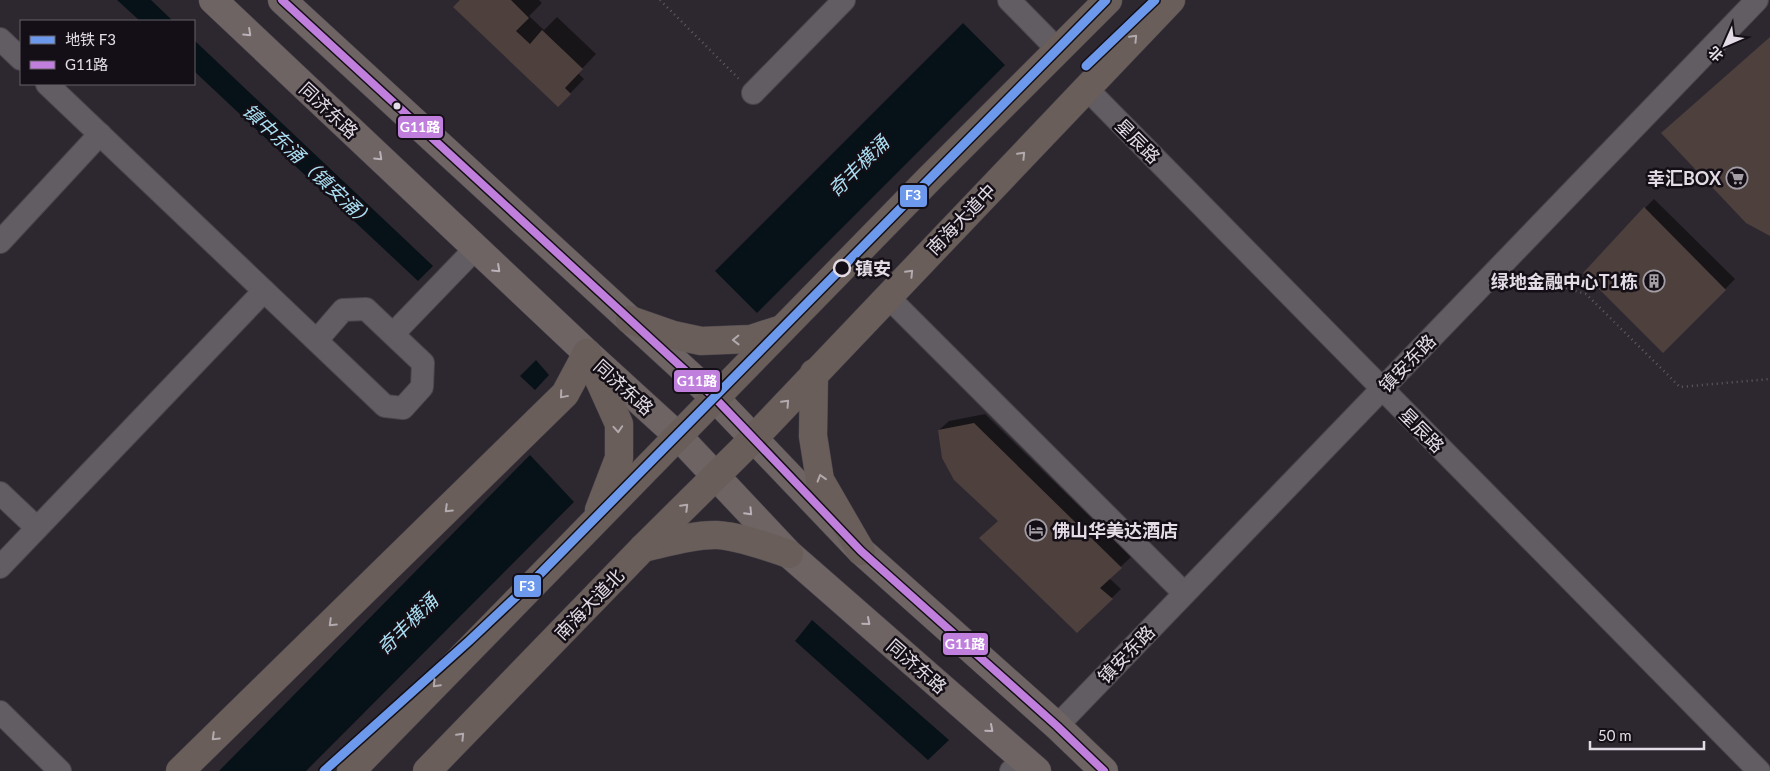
<svg xmlns="http://www.w3.org/2000/svg" width="1770" height="771" font-family="Lato,'Noto Sans SC',sans-serif">
<rect width="100%" height="100%" fill="#2d2830"/>
<g fill="#061217">
<polygon points="117,0 151,0 173,21 140,21"/>
<polygon points="963,23 1005,65 757,313 715,271"/>
<polygon points="194,40 433,266 418,281 194,71"/>
<polygon points="536,360 549,375 535,390 520,376"/>
<polygon points="530,455 574,502 306,771 219,771"/>
<polygon points="812,620 949,740 928,760 795,641"/>
</g>
<g fill="#0007">
<polygon points="462,0 539,0 542,3 529,16 544,30 557,17 596,54 578,73 584,79 558,106"/>
<polygon points="1654,199 1735,279 1663,352 1645,208"/>
<polygon points="985,414 1131,557 1109,578 1121,589 1077,632 999,521 939,430 949,421"/>
</g>
<g fill="#4d403d">
<polygon points="460,0 511,0 529,18 516,31 530,44 542,30 583,69 565,88 571,94 558,107 453,7"/>
<polygon points="1770,37 1770,236 1746,223 1661,133"/>
<polygon points="1644,207 1726,290 1663,353 1583,273"/>
<polygon points="974,423 1122,568 1100,588 1113,599 1077,633 979,538 998,521 954,480 942,458 938,430"/>
</g>
<g fill="none" stroke-linecap="round" stroke-linejoin="round">
<g stroke="#4b454d" stroke-width="24">
<g id="minor">
<polyline points="1009,0 1058,50"/>
<polyline points="0,39 21,59"/>
<polyline points="47,84 385,406 403,408 422,387 423,363 366,309 343,310 317,340"/>
<polyline points="1086,88 1759,771"/>
<polyline points="753,93 844,0"/>
<polyline points="0,242 100,134"/>
<polyline points="887,296 1184,593"/>
<polyline points="393,334 476,248"/>
<polyline points="0,493 37,528"/>
<polyline points="0,567 264,291"/>
<polyline points="0,712 60,771"/>
<polyline points="1057,726 1757,0"/>
<polyline points="1011,771 1024,758"/>
</g>
</g>
<g stroke="#4b454d" stroke-width="29">
<g id="major">
<polyline points="213,0 587,353 678,436 789,554 1037,771"/>
<polyline points="282,0 715,398 861,551 1057,726 1104,771"/>
</g>
</g>
<g stroke="#4b454d" stroke-width="29">
<g id="highway">
<polyline points="630,320 673,335 701,341 751,339 782,329"/>
<polyline points="587,353 619,424 619,458 599,510"/>
<polyline points="814,373 813,436 820,480 861,551"/>
<path d="M643,548C665,543 695,534 717,535C739,536 768,547 789,554"/>
<polyline points="180,771 565,394 587,353"/>
<polyline points="351,771 929,179 1108,0"/>
<polyline points="427,771 643,548 753,439 1171,0"/>
</g>
</g>
<g stroke="#5f5c61" stroke-width="2.5" stroke-dasharray="1 4" stroke-linecap="butt">
<polyline points="660,0 740,80"/>
<polyline points="1518,274 1586,294 1680,387 1770,379"/>
</g>
<use href="#minor" stroke="#615d62" stroke-width="22"/>
<use href="#major" stroke="#6d6463" stroke-width="28"/>
<use href="#highway" stroke="#695e59" stroke-width="28"/>
<g stroke="#140f16" stroke-width="11">
<polyline id="bus-1" points="282,0 715,398 861,551 1057,726 1104,771"/>
</g>
<use href="#bus-1" stroke="#c07fdc" stroke-width="8"/>
<g stroke="#140f16" stroke-width="12">
<g id="metro-1">
<polyline points="1086,66 1155,0"/>
<polyline points="324,771 469,641 536,578 1106,0"/>
</g>
</g>
<use href="#metro-1" stroke="#6d99ed" stroke-width="9"/>
</g>
<defs><path id="oneway-chevron" d="M-2-3.5L2.5 0L-2 3.5" fill="none" stroke-width="1.6" stroke-linecap="round" stroke-linejoin="round" transform="scale(1.25)"/></defs>
<g stroke="#bab2b8">
<use href="#oneway-chevron" transform="translate(248 33) rotate(43)"/>
<use href="#oneway-chevron" transform="translate(379 157) rotate(43)"/>
<use href="#oneway-chevron" transform="translate(497 269) rotate(43)"/>
<use href="#oneway-chevron" transform="translate(749 512) rotate(46)"/>
<use href="#oneway-chevron" transform="translate(867 622) rotate(41)"/>
<use href="#oneway-chevron" transform="translate(990 729) rotate(41)"/>
</g>
<g stroke="#b2aaae">
<use href="#oneway-chevron" transform="translate(1134 38) rotate(-46)"/>
<use href="#oneway-chevron" transform="translate(1022 155) rotate(-46)"/>
<use href="#oneway-chevron" transform="translate(910 273) rotate(-46)"/>
<use href="#oneway-chevron" transform="translate(736 340) rotate(179)"/>
<use href="#oneway-chevron" transform="translate(563 395) rotate(130)"/>
<use href="#oneway-chevron" transform="translate(786 403) rotate(-47)"/>
<use href="#oneway-chevron" transform="translate(618 429) rotate(86)"/>
<use href="#oneway-chevron" transform="translate(821 478) rotate(-107)"/>
<use href="#oneway-chevron" transform="translate(685 507) rotate(-45)"/>
<use href="#oneway-chevron" transform="translate(448 509) rotate(136)"/>
<use href="#oneway-chevron" transform="translate(332 623) rotate(136)"/>
<use href="#oneway-chevron" transform="translate(436 684) rotate(134)"/>
<use href="#oneway-chevron" transform="translate(461 736) rotate(-46)"/>
<use href="#oneway-chevron" transform="translate(215 737) rotate(136)"/>
</g>
<defs>
<g id="supermarket-ring" transform="scale(1.125)"><circle r="9.5" fill="#140f16" stroke="#a39da6" stroke-width="1.5"/><path d="M-6-5.5h2.5l.6 2H6L4.5 2H-2.5L-4.4-4H-6ZM-1.5 3.2a1.3 1.3 0 1 0 .1 0ZM3 3.2a1.3 1.3 0 1 0 .1 0Z" fill="#a39da6"/></g>
<g id="building-ring" transform="scale(1.125)"><circle r="9.5" fill="#140f16" stroke="#a39da6" stroke-width="1.5"/><path d="M-4-6H4V6H1V3H-1V6H-4ZM-2.5-4.3h1.7v1.8h-1.7ZM.8-4.3h1.7v1.8H.8ZM-2.5-1h1.7V.8h-1.7ZM.8-1h1.7V.8H.8Z" fill="#a39da6"/></g>
<g id="hotel-ring" transform="scale(1.125)"><circle r="9.5" fill="#140f16" stroke="#a39da6" stroke-width="1.5"/><path d="M-6-4.5h1.5V1H6V5H4.5V3h-9V5H-6ZM-4 0a1.8 1.8 0 1 1 3.6 0ZM.5 0V-2.5h3Q6-2.5 6 0Z" fill="#a39da6"/></g>
</defs>
<g fill-rule="evenodd">
<use href="#supermarket-ring" x="1737" y="178"/>
<use href="#building-ring" x="1654" y="281"/>
<use href="#hotel-ring" x="1036" y="530"/>
</g>
<circle fill="#e3dce6" stroke="#140f16" stroke-width="2" cx="397" cy="106" r="4.5"/>
<circle fill="#140f16" stroke="#e3dce6" stroke-width="2.5" cx="842" cy="268" r="8"/>
<g text-anchor="middle" dominant-baseline="central" stroke-width="5" stroke-linejoin="round" paint-order="stroke">
<g font-size="18" fill="#e3dce6" stroke="#140f16">
<text transform="translate(329 110) rotate(43)">同济东路</text>
<text transform="translate(1138 141) rotate(45)">星辰路</text>
<text transform="translate(961 219) rotate(-46)">南海大道中</text>
<text transform="translate(1407 363) rotate(-46)">镇安东路</text>
<text transform="translate(624 387) rotate(42)">同济东路</text>
<text transform="translate(1422 430) rotate(45)">星辰路</text>
<text transform="translate(589 604) rotate(-46)">南海大道北</text>
<text transform="translate(1126 654) rotate(-46)">镇安东路</text>
<text transform="translate(917 666) rotate(41)">同济东路</text>
</g>
<g font-size="18" font-weight="bold" fill="#e3dce6" stroke="#140f16" text-anchor="end">
<text x="1721" y="178">幸汇BOX</text>
<text x="1638" y="281">绿地金融中心T1栋</text>
<text x="1052" y="530" text-anchor="start">佛山华美达酒店</text>
</g>
<g font-size="18" font-weight="bold" fill="#e3dce6" stroke="#140f16" text-anchor="start">
<text x="855" y="268">镇安</text>
</g>
<g font-size="19" font-style="italic" fill="#aadef2" stroke="#140f16">
<text transform="translate(309 165) rotate(43)">镇中东涌（镇安涌）</text>
<text transform="translate(858 166) rotate(-45)">奇丰横涌</text>
<text transform="translate(407 624) rotate(-45)">奇丰横涌</text>
</g>
</g>
<g stroke="#140f16" stroke-width="2">
<rect x="397" y="115" width="47" height="24" rx="5" fill="#c07fdc"/>
<rect x="899" y="184" width="29" height="24" rx="5" fill="#6d99ed"/>
<rect x="673" y="369" width="48" height="24" rx="5" fill="#c07fdc"/>
<rect x="513" y="574" width="29" height="24" rx="5" fill="#6d99ed"/>
<rect x="942" y="632" width="47" height="24" rx="5" fill="#c07fdc"/>
</g>
<g font-size="14" text-anchor="middle" font-weight="bold" fill="#fff">
<text x="420" y="132">G11路</text>
<text x="913" y="200">F3</text>
<text x="697" y="386">G11路</text>
<text x="527" y="591">F3</text>
<text x="965" y="649">G11路</text>
</g>
<rect x="20" y="20" width="175" height="65" fill="#140f16" stroke="#676169"/>
<rect x="30" y="36" width="25" height="8" fill="#6d99ed" stroke="#676169"/>
<text x="65" y="45" font-size="15" fill="#e3dce6">地铁 F3</text>
<rect x="30" y="61" width="25" height="8" fill="#c07fdc" stroke="#676169"/>
<text x="65" y="70" font-size="15" fill="#e3dce6">G11路</text>
<g transform="translate(1725 45) rotate(225)" stroke="#140f16" stroke-width="4" paint-order="stroke">
<path d="M0-4L9 19L0 12L-9 19Z" fill="#e3dce6"/>
<text y="-8" font-size="14" font-weight="bold" text-anchor="middle" fill="#e3dce6">北</text>
</g>
<path d="M1590 741v8h114v-8" fill="none" stroke="#e3dce6" stroke-width="2.5"/>
<text x="1598" y="741" font-size="15" fill="#e3dce6" stroke="#140f16" stroke-width="4" paint-order="stroke">50 m</text>
</svg>
